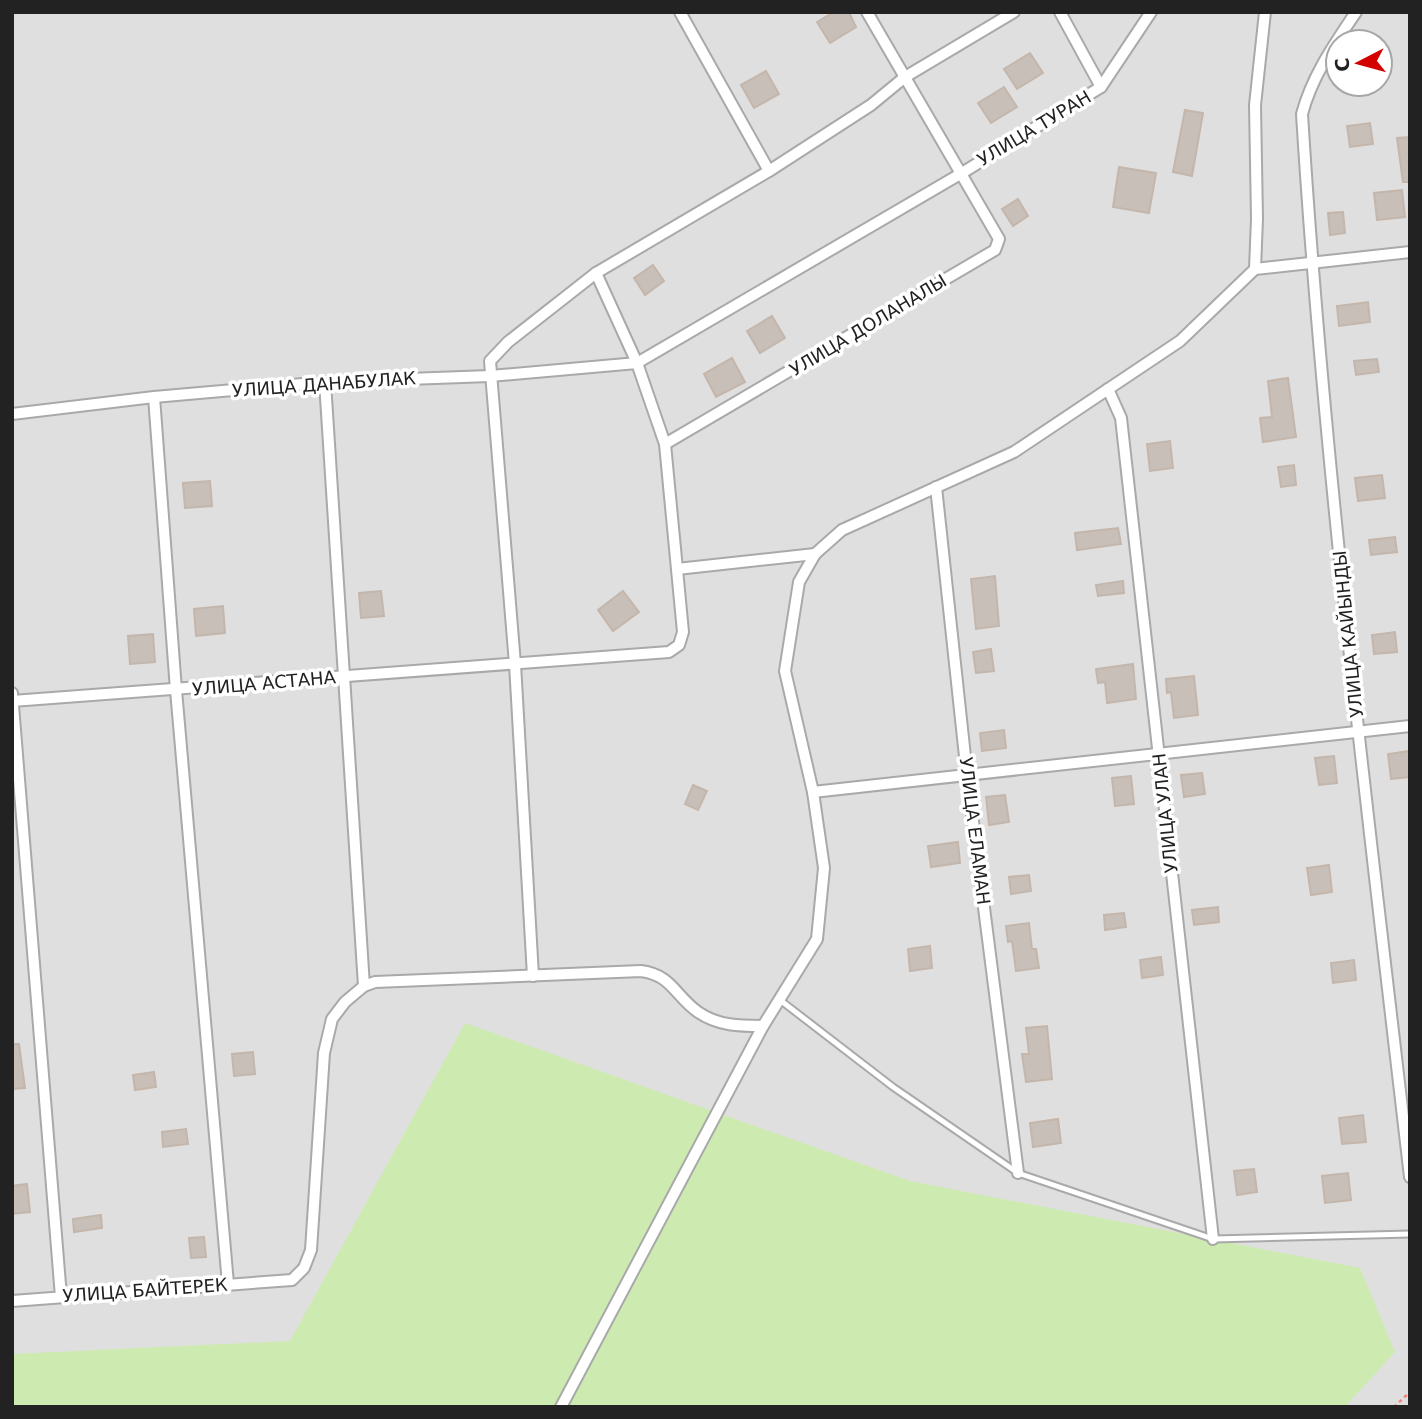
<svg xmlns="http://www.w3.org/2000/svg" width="1422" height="1419" font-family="'DejaVu Sans',sans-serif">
<rect width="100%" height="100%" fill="#f2efe9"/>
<path fill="#e0dfdf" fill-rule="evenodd" d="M12,12H1410V1407H12ZM1338,42H1380V84H1338Z"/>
<polygon fill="#cdebb0" points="465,1023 910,1181 1360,1268 1395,1352 1345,1407 12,1407 12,1354 290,1341"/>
<g fill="#c7bfb8" stroke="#c4b6ab" stroke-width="2">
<polygon points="834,12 849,12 856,27 830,43 817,22"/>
<polygon points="1030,53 1043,73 1017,89 1004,69"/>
<polygon points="766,71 779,94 754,108 741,85"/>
<polygon points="1004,87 1017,107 991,123 978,103"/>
<polygon points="1185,110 1203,113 1192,176 1173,172"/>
<polygon points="1370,123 1373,144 1350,147 1347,126"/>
<polygon points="1410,137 1410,182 1403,182 1397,138"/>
<polygon points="1119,167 1156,173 1149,213 1113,207"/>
<polygon points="1402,190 1405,217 1377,220 1374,193"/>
<polygon points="1018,199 1028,216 1013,226 1002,209"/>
<polygon points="1343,212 1345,233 1330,235 1328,213"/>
<polygon points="653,265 664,281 645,295 634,278"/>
<polygon points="1368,302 1370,322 1339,326 1337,306"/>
<polygon points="772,316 785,338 760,353 747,331"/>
<polygon points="732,358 745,382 716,397 704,374"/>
<polygon points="1377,359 1379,372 1356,375 1354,361"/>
<polygon points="1288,378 1296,437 1263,442 1260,418 1272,417 1268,381"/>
<polygon points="1170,441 1173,468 1150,471 1147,444"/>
<polygon points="1294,465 1296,485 1281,487 1278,467"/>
<polygon points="1382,475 1385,498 1358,501 1355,478"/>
<polygon points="210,481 212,506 185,508 183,483"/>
<polygon points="1118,528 1121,544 1077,550 1075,533"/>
<polygon points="1395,537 1397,552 1371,555 1369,540"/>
<polygon points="995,576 999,626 976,629 971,579"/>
<polygon points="1123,581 1124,593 1098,596 1096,585"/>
<polygon points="381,591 384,616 361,618 359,593"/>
<polygon points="623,591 639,612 613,631 598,610"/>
<polygon points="223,606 225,633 196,636 194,609"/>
<polygon points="1395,632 1397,652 1374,654 1372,635"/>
<polygon points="153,634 155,662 130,664 128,636"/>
<polygon points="991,649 994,671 976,673 973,652"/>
<polygon points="1133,664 1136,699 1107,703 1105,682 1098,683 1096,669"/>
<polygon points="1194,676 1198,715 1174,718 1171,692 1167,693 1166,679"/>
<polygon points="1004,730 1006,748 982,751 980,733"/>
<polygon points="1410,751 1410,777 1391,779 1388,754"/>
<polygon points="1334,756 1337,783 1319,785 1315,758"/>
<polygon points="1202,773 1205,794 1184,797 1181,775"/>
<polygon points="1131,776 1134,804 1115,806 1112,778"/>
<polygon points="693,785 707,791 698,810 685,804"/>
<polygon points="1005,795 1009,822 989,825 986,797"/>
<polygon points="958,842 960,863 931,867 928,846"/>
<polygon points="1329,865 1332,892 1311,895 1307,868"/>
<polygon points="1029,875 1031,891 1011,894 1009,877"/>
<polygon points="1218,907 1219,922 1194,925 1192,910"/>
<polygon points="1124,913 1126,927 1105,930 1104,915"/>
<polygon points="1029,923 1032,949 1036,949 1039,968 1016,971 1012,941 1008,942 1006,926"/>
<polygon points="930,946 932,968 910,971 908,949"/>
<polygon points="1161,957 1163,975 1142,978 1140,960"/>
<polygon points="1354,960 1356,980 1333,983 1331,963"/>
<polygon points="1047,1026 1052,1079 1026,1082 1022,1054 1029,1054 1026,1028"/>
<polygon points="12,1044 19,1044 25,1088 12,1089"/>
<polygon points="253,1052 255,1074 234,1076 232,1054"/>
<polygon points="154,1072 156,1087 135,1090 133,1075"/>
<polygon points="1363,1115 1366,1142 1342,1144 1339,1118"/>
<polygon points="1058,1119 1061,1143 1033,1147 1030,1123"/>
<polygon points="186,1129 188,1144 163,1147 162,1132"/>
<polygon points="1254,1169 1257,1192 1237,1195 1234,1171"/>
<polygon points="1348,1173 1351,1200 1325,1203 1322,1176"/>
<polygon points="27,1184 30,1212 12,1214 12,1186"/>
<polygon points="101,1215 102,1228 74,1232 73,1219"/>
<polygon points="204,1237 206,1257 191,1258 189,1238"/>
</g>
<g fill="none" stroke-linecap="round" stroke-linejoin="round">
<g stroke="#a9a9a9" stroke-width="9">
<polyline id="lane" points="780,1000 893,1087 1018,1173 1213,1239 1410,1234"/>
</g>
<g stroke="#a9a9a9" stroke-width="14">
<g id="street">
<polyline points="680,12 769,171"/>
<polyline points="1060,12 1101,87"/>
<path d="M1356,12C1334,45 1312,76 1302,114C1324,469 1369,823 1410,1177"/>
<polyline points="1255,269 1410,252"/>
<polyline points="325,382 364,986"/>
<polyline points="1108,389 1121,418 1213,1239"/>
<polyline points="154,397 176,690 228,1284"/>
<polyline points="12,414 154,397 325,382 490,376 637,363 962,173 1101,87 1151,12"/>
<polyline points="665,444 995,250 999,239 867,12"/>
<polyline points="936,487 967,775 1018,1173"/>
<polyline points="677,569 815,554"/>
<polyline points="12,693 61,1297"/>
<polyline points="12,701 669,652 679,645 683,632 665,444 637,363 596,273 769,171 871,105 905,77 1014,12"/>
<polyline points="813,792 1410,726"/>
<polyline points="533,976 515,664 490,361 508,342 596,273"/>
<path d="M12,1301L292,1280L304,1268L311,1250L324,1053L332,1019L345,1002L364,986L375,982L641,971C672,975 675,996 698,1012C718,1026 740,1026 763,1026"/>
<polyline points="561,1407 763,1026 817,939 824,868 813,792 785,671 799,582 815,554 842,530 1014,452 1180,341 1255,269 1257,219 1255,105 1265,12"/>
</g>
</g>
<polyline stroke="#fa8072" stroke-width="2.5" stroke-dasharray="3.5 3.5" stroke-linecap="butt" points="1394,1407 1410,1392"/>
<use href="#lane" stroke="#fff" stroke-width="5"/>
<use href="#street" stroke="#fff" stroke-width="10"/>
</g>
<g text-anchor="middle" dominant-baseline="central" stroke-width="7" stroke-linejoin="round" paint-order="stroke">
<g font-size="18" fill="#222" stroke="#fff">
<text transform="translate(1034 128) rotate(-31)">УЛИЦА ТУРАН</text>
<text transform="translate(868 325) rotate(-31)">УЛИЦА ДОЛАНАЛЫ</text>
<text transform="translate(324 384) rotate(-4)">УЛИЦА ДАНАБУЛАК</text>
<text transform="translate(1348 634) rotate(-96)">УЛИЦА КАЙЫНДЫ</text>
<text transform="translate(264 683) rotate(-5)">УЛИЦА АСТАНА</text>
<text transform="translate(1165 813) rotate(-96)">УЛИЦА УЛАН</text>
<text transform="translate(975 831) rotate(83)">УЛИЦА ЕЛАМАН</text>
<text transform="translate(145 1290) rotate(-4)">УЛИЦА БАЙТЕРЕК</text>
</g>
</g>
<rect width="1422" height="1419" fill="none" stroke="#222222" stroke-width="28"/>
<g transform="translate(1359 63) rotate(264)"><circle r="33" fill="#ffffff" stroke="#a7a7a7" stroke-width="2"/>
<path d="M0-5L12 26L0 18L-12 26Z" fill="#d40000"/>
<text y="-10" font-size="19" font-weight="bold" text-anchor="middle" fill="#222222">С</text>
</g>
</svg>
